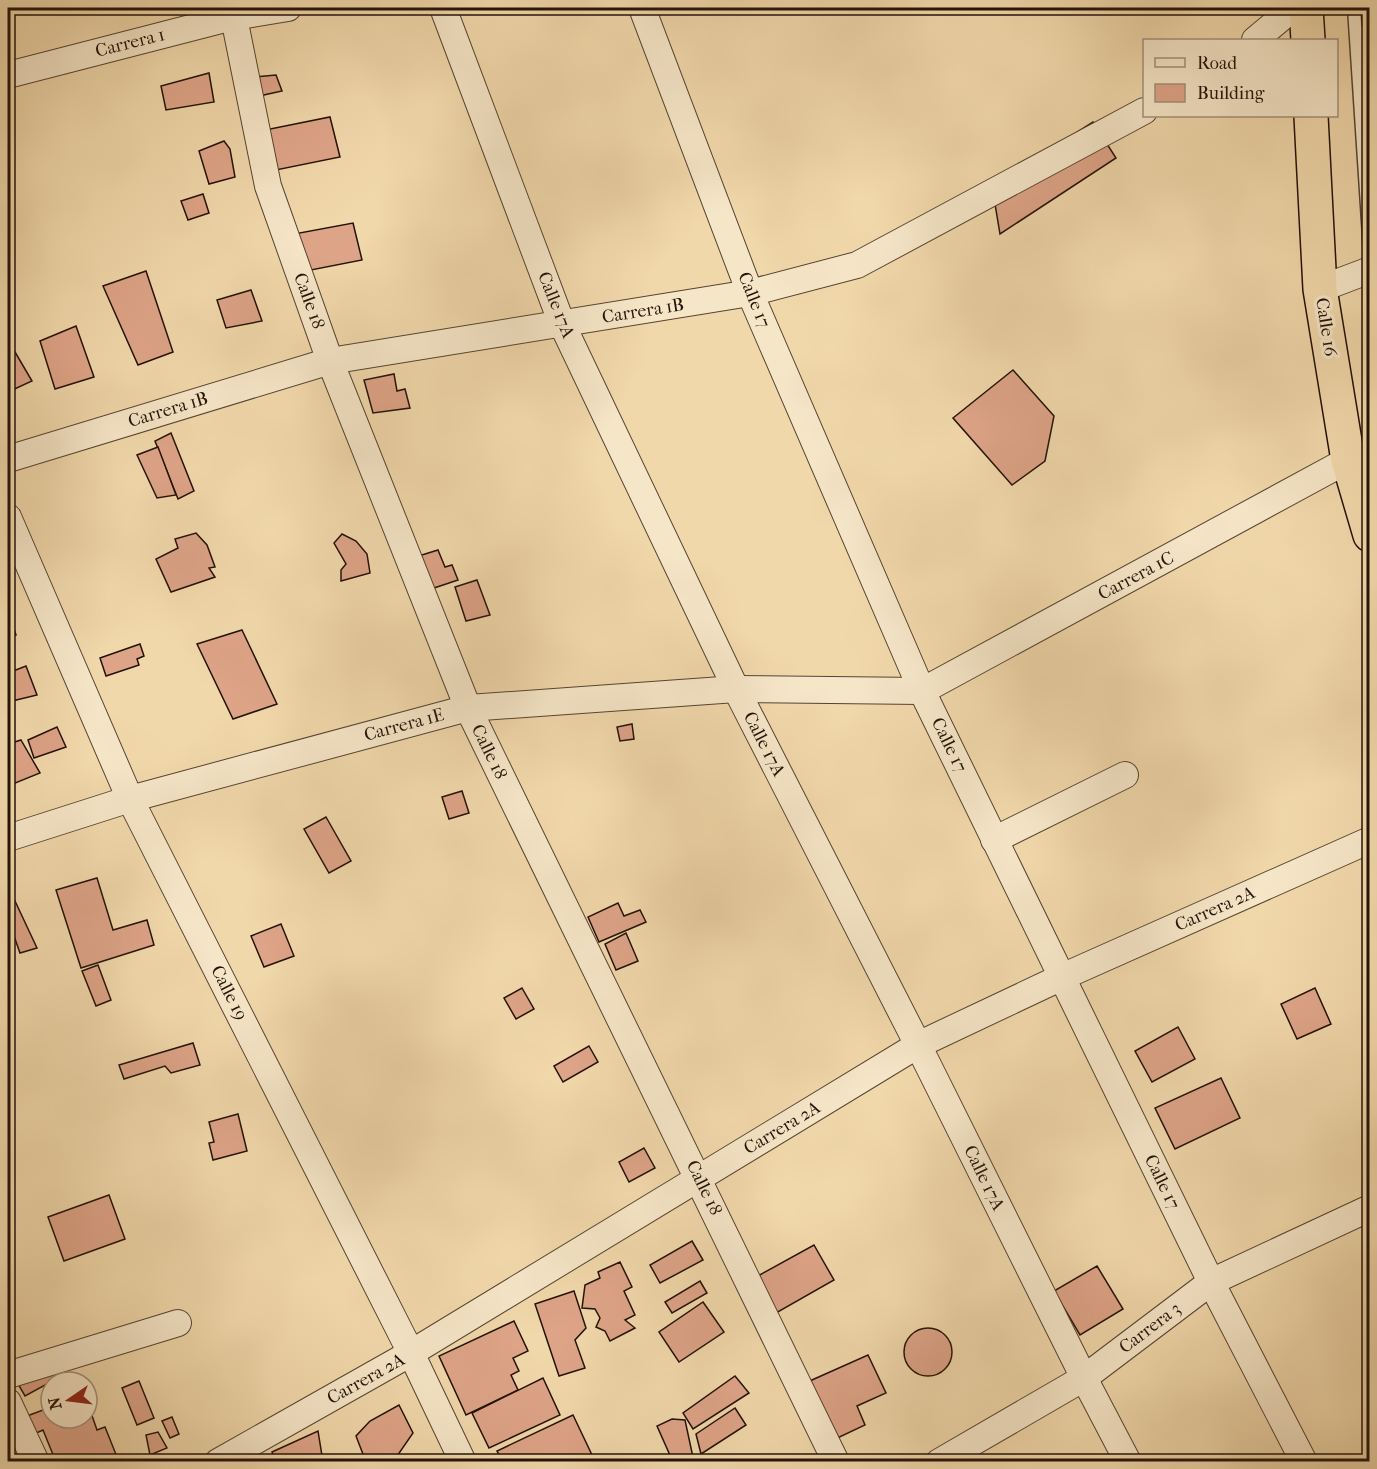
<svg xmlns="http://www.w3.org/2000/svg" width="1377" height="1469" font-family="'IM FELL French Canon',serif">
<rect width="100%" height="100%" fill="#f1d8ab"/>
<filter id="stains"><feTurbulence type="fractalNoise" baseFrequency=".00333" numOctaves="4"/><feColorMatrix values="0 0 0 0 .2 0 0 0 0 .09 0 0 0 0 .02 0 0 0 .5 -.17"/></filter>
<radialGradient id="worn" r=".72"><stop offset=".6" stop-color="#630" stop-opacity="0"/><stop offset="1" stop-color="#630" stop-opacity=".3"/></radialGradient>
<g fill="#dea488" stroke="#231208" stroke-width="1.5">
<polygon points="209,73 214,102 166,110 161,86"/>
<polygon points="276,75 282,91 259,96 254,77"/>
<polygon points="330,117 340,157 276,170 265,130"/>
<polygon points="1093,122 1116,158 1000,234 992,186"/>
<polygon points="224,141 230,149 235,177 209,184 199,151"/>
<polygon points="203,194 209,213 188,220 181,201"/>
<polygon points="353,223 362,260 306,271 294,234"/>
<polygon points="146,271 173,352 138,365 103,286"/>
<polygon points="251,290 262,321 226,328 217,300"/>
<polygon points="76,326 94,377 55,389 40,341"/>
<polygon points="8,340 32,381 8,392"/>
<polygon points="1013,370 1054,416 1045,461 1012,485 953,418"/>
<polygon points="394,374 397,391 405,389 410,408 373,413 364,380"/>
<polygon points="171,433 194,491 178,499 155,441"/>
<polygon points="158,447 176,495 157,498 137,455"/>
<polygon points="196,533 207,545 215,567 209,568 215,577 171,592 156,559 178,548 175,539"/>
<polygon points="342,534 356,541 367,554 370,573 341,581 341,570 346,564 334,543"/>
<polygon points="438,550 445,567 452,565 458,580 422,592 409,559"/>
<polygon points="477,580 490,615 466,621 455,587"/>
<polygon points="10,616 16,635 8,637 13,651 8,653 8,617"/>
<polygon points="242,630 277,704 233,719 197,644"/>
<polygon points="140,644 144,656 137,659 139,665 106,676 100,658"/>
<polygon points="26,666 37,695 8,702 8,673"/>
<polygon points="632,724 634,739 620,741 617,727"/>
<polygon points="57,727 66,747 34,758 28,740"/>
<polygon points="21,740 40,773 8,786 8,744"/>
<polygon points="462,791 469,813 449,819 442,797"/>
<polygon points="326,817 351,861 329,873 304,829"/>
<polygon points="97,878 113,930 147,920 154,945 81,968 56,890"/>
<polygon points="15,901 37,948 20,953 8,919 8,903"/>
<polygon points="618,903 624,916 640,910 646,922 599,942 588,917"/>
<polygon points="281,924 294,956 264,967 251,936"/>
<polygon points="626,933 638,961 616,970 605,944"/>
<polygon points="98,965 111,1000 96,1006 82,971"/>
<polygon points="522,988 534,1009 516,1019 504,998"/>
<polygon points="1315,988 1331,1024 1297,1039 1281,1004"/>
<polygon points="1178,1027 1195,1059 1152,1082 1135,1051"/>
<polygon points="193,1043 200,1065 171,1073 165,1066 124,1079 119,1065"/>
<polygon points="589,1046 598,1062 563,1082 554,1066"/>
<polygon points="1221,1078 1240,1118 1175,1149 1155,1108"/>
<polygon points="238,1114 247,1151 213,1160 209,1143 214,1142 209,1122"/>
<polygon points="644,1148 655,1168 629,1182 619,1162"/>
<polygon points="109,1195 125,1239 64,1261 48,1217"/>
<polygon points="692,1241 703,1260 660,1283 650,1265"/>
<polygon points="814,1245 834,1280 776,1313 756,1277"/>
<polygon points="620,1262 632,1287 624,1291 635,1315 625,1320 635,1328 610,1341 605,1331 596,1327 600,1318 595,1309 582,1308 585,1285 600,1278 598,1272"/>
<polygon points="1097,1266 1123,1309 1080,1335 1054,1291"/>
<polygon points="700,1281 707,1293 672,1313 665,1302"/>
<polygon points="574,1291 586,1328 575,1340 585,1368 559,1376 535,1304"/>
<polygon points="703,1302 724,1332 679,1362 659,1332"/>
<polygon points="514,1321 528,1351 513,1358 519,1371 511,1375 518,1390 466,1415 439,1356"/>
<circle cx="928" cy="1352" r="24"/>
<polygon points="868,1355 886,1393 857,1406 865,1425 829,1442 803,1384"/>
<polygon points="49,1357 60,1377 25,1396 14,1377"/>
<polygon points="735,1376 749,1393 693,1429 683,1413"/>
<polygon points="543,1378 560,1415 489,1448 472,1413"/>
<polygon points="139,1381 154,1418 137,1425 122,1388"/>
<polygon points="399,1405 413,1433 393,1462 366,1462 356,1436 370,1421"/>
<polygon points="51,1407 51,1418 87,1418 89,1407 97,1430 105,1427 119,1462 56,1462 43,1430 34,1434 27,1416"/>
<polygon points="735,1408 746,1425 701,1454 696,1434"/>
<polygon points="573,1415 592,1455 579,1462 503,1462 497,1451"/>
<polygon points="172,1417 179,1434 170,1438 162,1421"/>
<polygon points="672,1419 685,1420 694,1462 673,1462 657,1426"/>
<polygon points="318,1431 323,1462 276,1462 272,1452"/>
<polygon points="158,1432 167,1448 150,1455 146,1435"/>
</g>
<g fill="none" stroke-linecap="round" stroke-linejoin="round">
<g stroke="#564431" stroke-width="15">
<g id="lane">
<polyline points="1354,8 1370,252"/>
<polyline points="1356,33 1370,32"/>
</g>
</g>
<g stroke="#564431" stroke-width="28">
<g id="street">
<polyline points="232,8 268,186 330,361 468,708 836,1462"/>
<polyline points="443,8 562,324 736,689 918,1045 1084,1378 1128,1462"/>
<polyline points="642,8 750,293 922,691 1211,1282 1304,1462"/>
<polyline points="1255,40 1293,8"/>
<polyline points="8,75 233,17 288,8"/>
<polyline points="1320,289 1370,270"/>
<polyline points="8,459 330,361 750,293 857,265 1144,111"/>
<polyline points="8,517 130,799 411,1353 463,1462"/>
<polyline points="8,838 130,799 468,708 736,689 922,691 1348,460"/>
<polyline points="994,840 1125,775"/>
<polyline points="8,1375 178,1323"/>
<polyline points="8,1402 36,1462"/>
<polyline points="218,1462 411,1353 918,1045 1062,977 1370,840"/>
<polyline points="939,1462 1084,1378 1211,1282 1370,1208"/>
</g>
</g>
<g stroke="#231208" stroke-width="36">
<g id="highway">
<polyline points="1306,8 1308,40"/>
<polyline points="1311,116 1320,289 1348,460 1370,535"/>
</g>
</g>
<use href="#lane" stroke="#f6e6c8" stroke-width="12"/>
<use href="#street" stroke="#f6e6c8" stroke-width="26"/>
<use href="#highway" stroke="#f1d8ab" stroke-width="33"/>
</g>
<g text-anchor="middle" dominant-baseline="central" stroke-width="6" stroke-linejoin="round" paint-order="stroke">
<g font-size="18" fill="#231208" stroke="#f6e6c8">
<text transform="translate(130 43) rotate(-14)">Carrera 1</text>
<text transform="translate(754 300) rotate(68)">Calle 17</text>
<text transform="translate(309 301) rotate(70)">Calle 18</text>
<text transform="translate(556 305) rotate(68)">Calle 17A</text>
<text transform="translate(643 311) rotate(-9)">Carrera 1B</text>
<text transform="translate(1326 327) rotate(81)">Calle 16</text>
<text transform="translate(168 410) rotate(-17)">Carrera 1B</text>
<text transform="translate(1136 576) rotate(-28)">Carrera 1C</text>
<text transform="translate(404 725) rotate(-15)">Carrera 1E</text>
<text transform="translate(764 744) rotate(63)">Calle 17A</text>
<text transform="translate(949 745) rotate(64)">Calle 17</text>
<text transform="translate(489 752) rotate(64)">Calle 18</text>
<text transform="translate(1215 909) rotate(-24)">Carrera 2A</text>
<text transform="translate(229 993) rotate(63)">Calle 19</text>
<text transform="translate(782 1128) rotate(-31)">Carrera 2A</text>
<text transform="translate(984 1178) rotate(64)">Calle 17A</text>
<text transform="translate(1162 1182) rotate(64)">Calle 17</text>
<text transform="translate(704 1188) rotate(64)">Calle 18</text>
<text transform="translate(1150 1328) rotate(-37)">Carrera 3</text>
<text transform="translate(366 1379) rotate(-29)">Carrera 2A</text>
</g>
</g>
<rect width="1377" height="1469" fill="none" stroke="#f1d8ab" stroke-width="30"/>
<rect x="9" y="9" width="1359" height="1451" fill="none" stroke="#231208" stroke-width="3"/>
<rect x="15" y="15" width="1347" height="1439" fill="none" stroke="#231208" stroke-width="1.5"/>
<rect x="1143" y="39" width="195" height="78" fill="#f6e6c8" stroke="#a2917b" stroke-width="1.5"/>
<rect x="1155" y="58" width="30" height="9" fill="#f6e6c8" stroke="#a2917b" stroke-width="1.5"/>
<text x="1197" y="69" font-size="18" fill="#231208">Road</text>
<rect x="1155" y="84" width="30" height="18" fill="#dea488" stroke="#a2917b" stroke-width="1.5"/>
<text x="1197" y="99" font-size="18" fill="#231208">Building</text>
<g transform="translate(69 1400) rotate(256)"><circle r="28" fill="#f6e6c8" stroke="#a2917b" stroke-width="1.5"/>
<path d="M0-4.5L10 22L0 15L-10 22Z" fill="#8f2418"/>
<text y="-9" font-size="16" font-weight="bold" text-anchor="middle" fill="#231208">N</text>
</g>
<rect width="100%" height="100%" filter="url(#stains)"/>
<rect width="100%" height="100%" fill="url(#worn)"/>
</svg>
